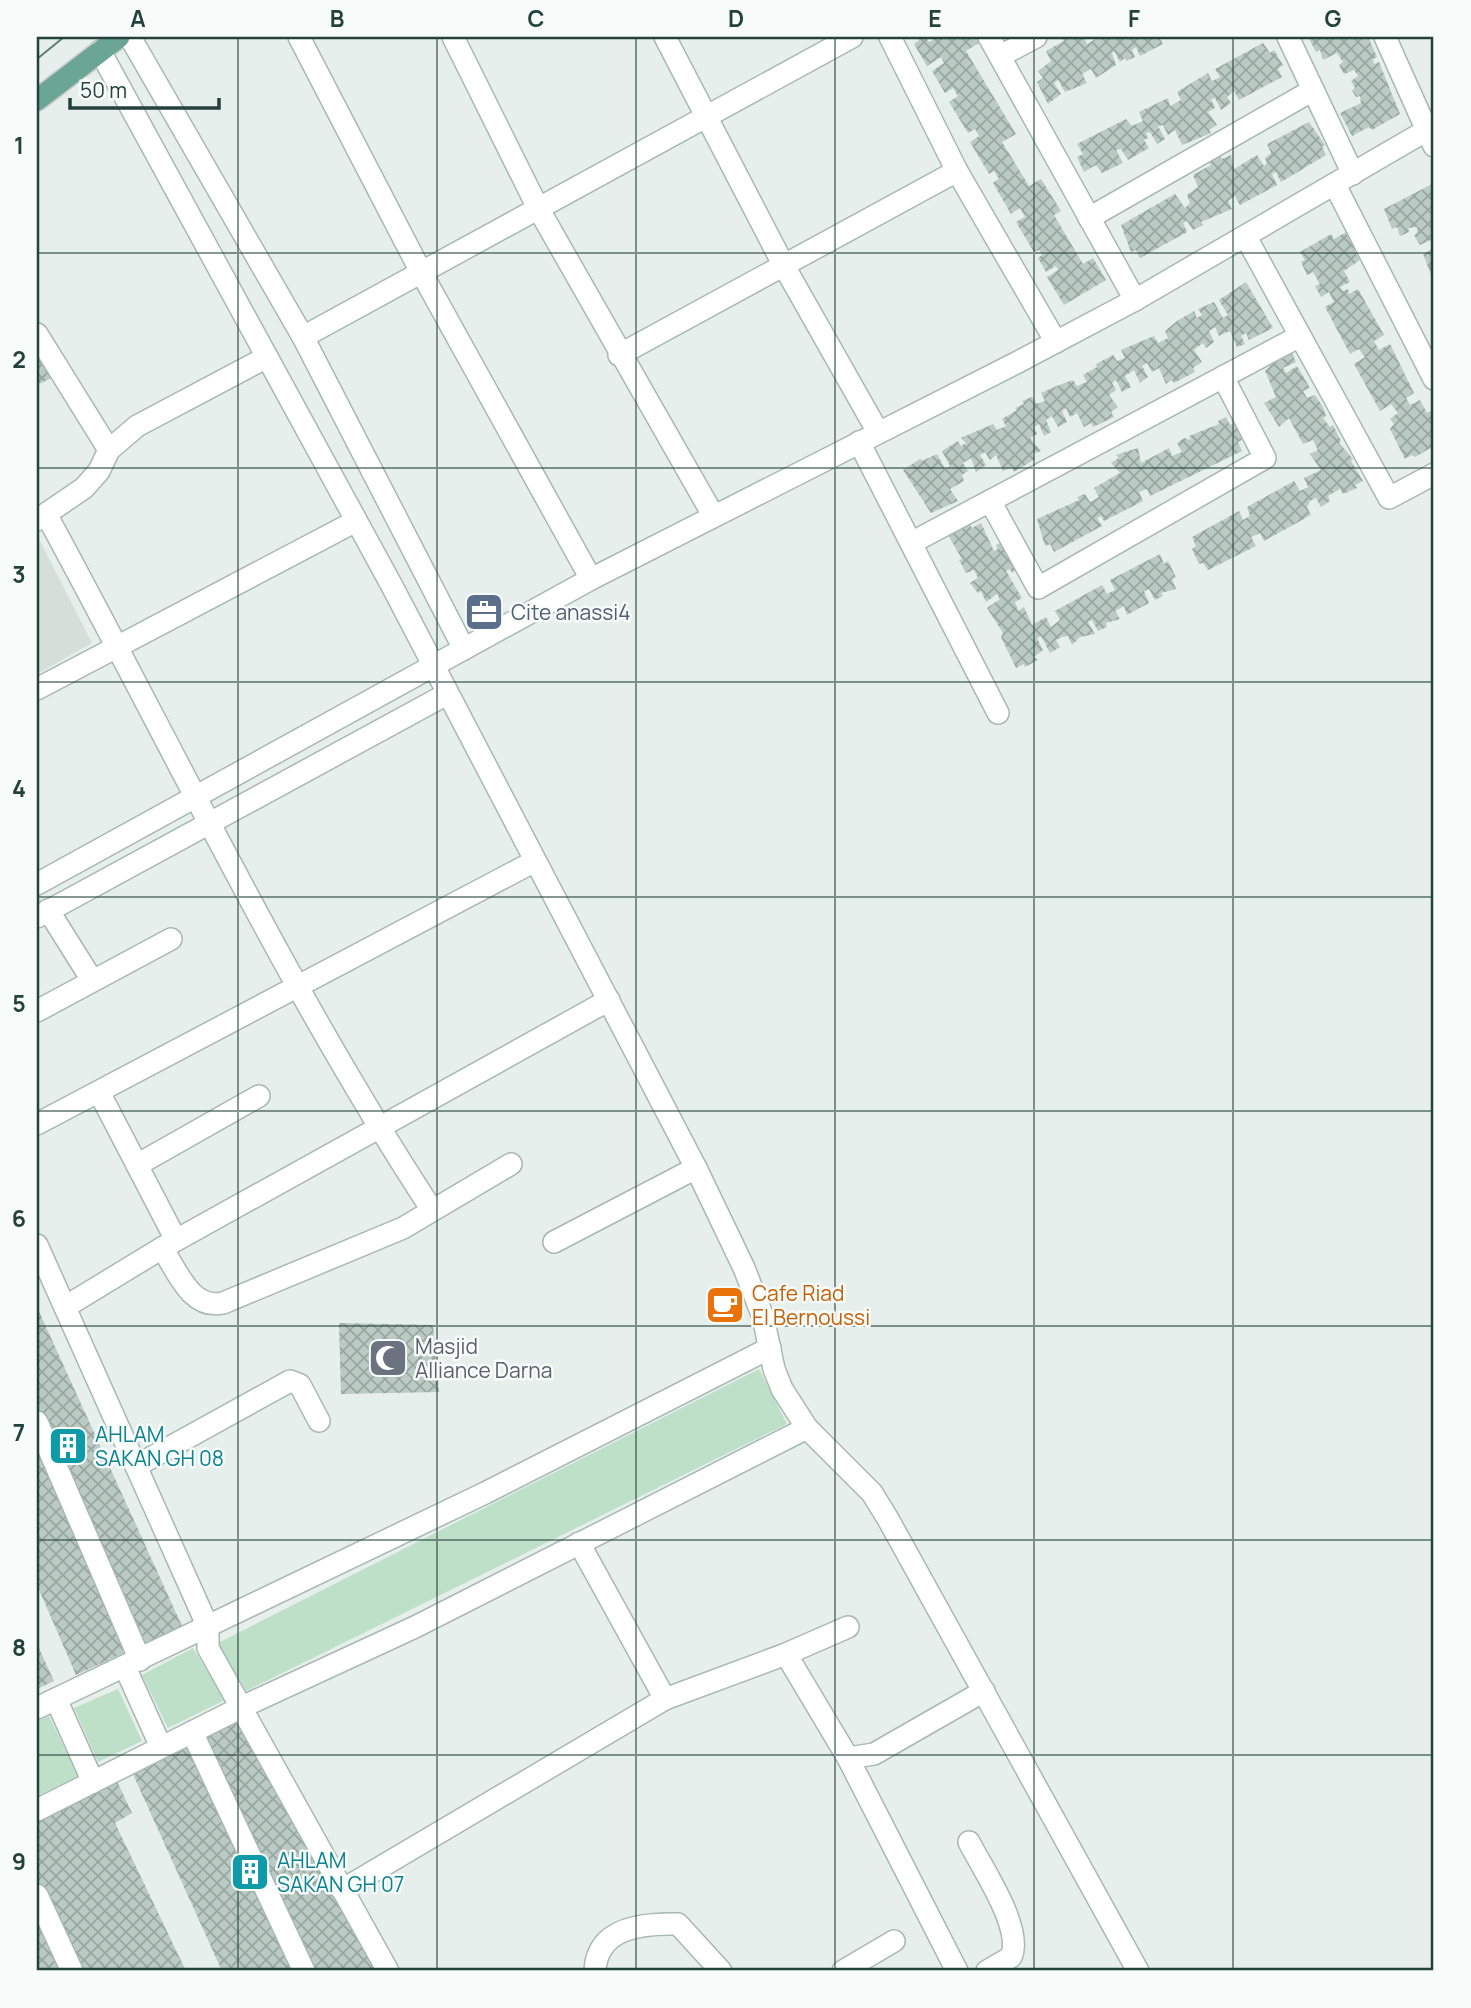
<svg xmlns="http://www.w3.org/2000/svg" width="1471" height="2008" font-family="Manrope,sans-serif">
<defs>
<pattern id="building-cross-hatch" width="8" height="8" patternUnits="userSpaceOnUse" patternTransform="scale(1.75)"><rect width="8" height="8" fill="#bbcac4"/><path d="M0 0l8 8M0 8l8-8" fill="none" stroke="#98a6a0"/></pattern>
</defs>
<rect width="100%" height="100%" fill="#e6efeb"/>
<polygon fill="#d4dfda" points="38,537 92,643 37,674 37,538"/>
<g fill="#bfe0c8">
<polygon points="759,1369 787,1424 246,1691 218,1643"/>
<polygon points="193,1648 225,1700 168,1728 142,1675"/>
<polygon points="118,1689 142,1741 98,1762 74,1708"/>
<polygon points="49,1716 78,1776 37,1796 37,1721"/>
</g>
<g fill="url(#building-cross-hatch)">
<polygon points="917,37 926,37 929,42 933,40 931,37 975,37 979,43 966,51 1016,134 1002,142 1029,186 1041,179 1061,211 1054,215 1083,264 1093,258 1106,280 1064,305 1047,277 1058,270 1056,266 1046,272 1038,258 1042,255 1039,250 1034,252 1016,222 1025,217 1020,208 1011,214 993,183 999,179 994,171 989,174 970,142 979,136 975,129 968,133 949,102 958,96 953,88 945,93 932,71 944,63 941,57 927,66 914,44 919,40"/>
<polygon points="1061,37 1089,37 1085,40 1087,44 1099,37 1159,37 1163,44 1140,56 1136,47 1132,50 1135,57 1126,61 1125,58 1120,62 1114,51 1112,53 1116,65 1096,78 1091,69 1082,74 1087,83 1065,92 1058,80 1054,83 1061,94 1048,104 1037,82 1043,78 1038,71 1051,61 1046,51 1064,41"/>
<polygon points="1308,37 1369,39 1377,57 1373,59 1374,64 1379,62 1400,114 1372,130 1369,127 1352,136 1340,113 1361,103 1360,96 1356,97 1352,91 1355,88 1351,81 1358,76 1354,70 1344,74 1339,65 1343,62 1337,53 1323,60 1320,50 1316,52"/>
<polygon points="1263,43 1270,53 1274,50 1283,65 1278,69 1282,77 1239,100 1234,91 1227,97 1231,103 1221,110 1215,98 1211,99 1215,108 1208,112 1217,125 1209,130 1211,133 1182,145 1175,130 1168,135 1163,125 1158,126 1165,139 1157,144 1150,132 1146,133 1148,138 1144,140 1149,148 1128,160 1121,149 1116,150 1123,163 1102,173 1096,165 1084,172 1077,157 1083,154 1077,144 1126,119 1132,126 1143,121 1139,112 1168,98 1170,106 1181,100 1177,92 1208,73 1212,81 1220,77 1215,69"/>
<polygon points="1309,122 1325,145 1322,146 1326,155 1281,182 1276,172 1272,174 1277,185 1240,205 1235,196 1228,201 1232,209 1201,222 1203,225 1193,230 1187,221 1183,223 1187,232 1140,258 1136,250 1131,252 1121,225 1175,194 1185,208 1190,203 1187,195 1198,187 1193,175 1211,165 1209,162 1220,156 1222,159 1231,155 1234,169 1257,155 1264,166 1267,163 1265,158 1271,153 1267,144"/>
<polygon points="1432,184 1434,189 1434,282 1423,254 1433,249 1431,240 1420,245 1414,235 1417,233 1417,227 1408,228 1409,232 1400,236 1397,227 1392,229 1384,209"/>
<polygon points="1348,231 1358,248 1355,252 1360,260 1344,271 1350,282 1340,287 1343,291 1348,289 1349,294 1358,289 1384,335 1374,341 1379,350 1390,344 1414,393 1406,398 1410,405 1420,400 1427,413 1434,409 1434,446 1415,457 1411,455 1405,459 1390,429 1394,424 1390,419 1398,413 1391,404 1380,411 1354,364 1365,357 1359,349 1350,354 1325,307 1334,302 1329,292 1321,297 1315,286 1320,284 1313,272 1307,275 1301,262 1305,260 1300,252 1331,234 1334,239"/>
<polygon points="1246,282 1273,328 1249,340 1246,333 1241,336 1245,344 1237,347 1230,331 1219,336 1215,327 1209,331 1214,342 1206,348 1203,343 1194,350 1202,362 1193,368 1195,372 1174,383 1172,380 1166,384 1159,368 1152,372 1147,363 1142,366 1148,377 1140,383 1134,370 1125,376 1131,387 1122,392 1116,380 1112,383 1116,390 1109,395 1118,407 1111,412 1114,417 1093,427 1091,423 1084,427 1077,413 1070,417 1066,408 1062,411 1067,422 1058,427 1052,416 1046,420 1051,432 1044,436 1039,424 1034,427 1037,434 1030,438 1041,451 1033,454 1035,459 1014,472 1012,467 1003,471 996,455 990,460 985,452 980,455 986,465 976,472 971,458 963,463 968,471 962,475 964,481 950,489 958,501 931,513 903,470 920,459 922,461 937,454 945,469 950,466 942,451 958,441 961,446 966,443 961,438 993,424 997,430 1006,426 1002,419 1017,410 1015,408 1024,404 1022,401 1032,397 1037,404 1045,401 1041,393 1059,385 1073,380 1077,386 1087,382 1083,375 1097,367 1096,364 1113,355 1117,361 1125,358 1121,350 1154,336 1158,343 1168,338 1165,331 1177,321 1194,311 1197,318 1202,315 1198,309 1214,302 1223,318 1228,315 1219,300"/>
<polygon points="37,345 56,376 37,385"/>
<polygon points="1290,349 1296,362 1283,368 1286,373 1297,366 1310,388 1303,391 1307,398 1315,395 1323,407 1326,416 1323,418 1330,427 1333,425 1341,441 1339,443 1353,459 1351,461 1363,481 1355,485 1357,488 1343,494 1340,489 1328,496 1330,501 1321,507 1316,498 1310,501 1307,507 1311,515 1264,541 1260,533 1251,537 1256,546 1208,570 1203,563 1199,564 1192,549 1196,546 1192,537 1239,511 1243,520 1250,516 1247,507 1294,481 1300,491 1308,487 1304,478 1321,470 1310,454 1318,450 1313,440 1303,444 1289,418 1279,427 1264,403 1276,397 1265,371 1272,364 1270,359"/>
<polygon points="1226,417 1230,425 1234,423 1242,440 1238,442 1242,451 1150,496 1147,489 1139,492 1143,501 1104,521 1101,516 1097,518 1102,526 1054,552 1050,544 1045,546 1037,519 1079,500 1077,497 1085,494 1090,502 1099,497 1094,488 1120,473 1111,463 1119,458 1116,455 1138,448 1141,463 1169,448 1172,456 1182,452 1177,443 1184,438 1191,440 1189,436 1219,424 1218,421"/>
<polygon points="969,523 972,528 981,523 994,551 998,549 996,545 1004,541 1019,568 1012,573 1010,569 1006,571 1022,598 1015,602 1018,611 1024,607 1032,625 1046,617 1051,627 1060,620 1055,611 1102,585 1107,594 1115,590 1110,580 1160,554 1164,564 1168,561 1176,577 1172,579 1176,589 1161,593 1163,596 1155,600 1149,589 1144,591 1149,603 1127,615 1124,606 1115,611 1120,619 1106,623 1107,627 1098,631 1092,620 1088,622 1095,634 1080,637 1072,645 1068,636 1062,637 1056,640 1060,647 1050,653 1041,636 1037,638 1043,650 1034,657 1038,660 1025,667 1024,664 1016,668 1001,637 1003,633 987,608 1000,599 997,594 986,602 981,591 978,593 970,583 978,578 974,570 966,573 959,560 962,559 948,535"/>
<polygon points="37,1307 182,1626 76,1675 37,1585"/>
<polygon points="339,1323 433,1325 439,1392 341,1394"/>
<polygon points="37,1644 54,1681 37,1689"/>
<polygon points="241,1718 376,1971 222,1971 132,1772"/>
<polygon points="115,1777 132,1813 115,1823 186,1971 37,1971 37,1818"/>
</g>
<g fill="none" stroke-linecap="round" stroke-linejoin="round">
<g stroke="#a8b8b2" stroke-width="24">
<g id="minor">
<polyline points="130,37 303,337 464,649"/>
<polyline points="299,37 421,272 591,579"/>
<polyline points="453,37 538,208 713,515"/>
<polyline points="665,37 784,266 878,432"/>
<polyline points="890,37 957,171 1056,342"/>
<polyline points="989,37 1135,300"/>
<polyline points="1288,37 1353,174"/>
<polyline points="1385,37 1434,146"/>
<polyline points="100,51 392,586 696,1168 744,1268 763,1317 774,1369 782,1389 807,1428 872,1493 888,1519 1138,1971"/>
<polyline points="1000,56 1036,37"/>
<polyline points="1335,185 1434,379"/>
<polyline points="1089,218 1313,90"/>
<polyline points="1246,237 1389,498 1434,474"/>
<polyline points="37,334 109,450"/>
<polyline points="303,337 852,37"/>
<polyline points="619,355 957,171"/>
<polyline points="859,442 998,713"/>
<polyline points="990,501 1038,588 1265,458 1223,377"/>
<path d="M46,514C173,747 287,989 432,1210"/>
<polyline points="37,520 84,488 99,471 109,450 137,426 267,357"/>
<polyline points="911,543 1300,336"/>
<polyline points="37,689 356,521"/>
<polyline points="37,884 591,579 1018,362 1135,300 1434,126"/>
<polyline points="48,910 92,980"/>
<polyline points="37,917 447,694"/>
<polyline points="37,1011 171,939"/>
<polyline points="99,1092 176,1240"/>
<polyline points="37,1124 535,861"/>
<polyline points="137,1165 259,1096"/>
<polyline points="554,1242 696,1168"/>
<polyline points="37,1245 208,1627 208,1648 388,1971"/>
<path d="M162,1248C178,1272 191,1310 223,1303L403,1228L511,1164"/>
<polyline points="65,1307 162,1248 609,1000"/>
<polyline points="37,1422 140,1660"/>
<polyline points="136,1466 290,1381 300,1385 319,1421"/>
<polyline points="579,1543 665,1699"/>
<polyline points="786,1654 848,1758 874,1754 984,1691"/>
<polyline points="125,1667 161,1747"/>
<polyline points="56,1699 93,1782"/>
<polyline points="37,1708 485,1493 770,1348"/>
<polyline points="192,1732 304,1971"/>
<polyline points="848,1758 957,1971"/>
<polyline points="37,1810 242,1707 415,1627 807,1428"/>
<path d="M969,1842C982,1868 1024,1929 1011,1957L987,1971"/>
<polyline points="342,1890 665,1699 786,1654 848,1627"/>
<polyline points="37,1895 72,1971"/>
<path d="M595,1971C597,1927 643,1923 678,1924L721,1971"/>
<polyline points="843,1971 894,1941"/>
</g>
</g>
<g stroke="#c2cac8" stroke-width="24">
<polyline id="major" points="37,100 119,37"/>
</g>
<use href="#minor" stroke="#fff" stroke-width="21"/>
<use href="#major" stroke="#6aa596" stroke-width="21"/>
<g stroke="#5f7d75" stroke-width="2">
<polyline points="37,38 38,37"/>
<polyline points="37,59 64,37"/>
</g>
</g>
<path fill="none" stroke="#24423a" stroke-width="2" stroke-opacity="0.55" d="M238,37V1971M437,37V1971M636,37V1971M835,37V1971M1034,37V1971M1233,37V1971M37,253H1434M37,468H1434M37,682H1434M37,897H1434M37,1111H1434M37,1326H1434M37,1540H1434M37,1755H1434"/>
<defs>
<g id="office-square" transform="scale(2.0125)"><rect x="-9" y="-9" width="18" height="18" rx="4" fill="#5c6f8a" stroke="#f7fbf9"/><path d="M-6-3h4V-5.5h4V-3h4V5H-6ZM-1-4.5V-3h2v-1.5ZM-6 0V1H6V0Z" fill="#fff"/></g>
<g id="cafe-square" transform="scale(2.0125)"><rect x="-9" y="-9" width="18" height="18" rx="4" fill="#e8710a" stroke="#f7fbf9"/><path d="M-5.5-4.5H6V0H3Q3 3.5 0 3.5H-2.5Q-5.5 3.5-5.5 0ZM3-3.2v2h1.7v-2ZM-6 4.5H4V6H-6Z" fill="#fff"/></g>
<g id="mosque-square" transform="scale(2.0125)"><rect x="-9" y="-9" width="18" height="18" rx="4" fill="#6b7280" stroke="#f7fbf9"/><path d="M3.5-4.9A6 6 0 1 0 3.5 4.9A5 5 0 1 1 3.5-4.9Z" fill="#fff"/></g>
<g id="building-square" transform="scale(2.0125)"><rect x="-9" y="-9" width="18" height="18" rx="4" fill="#0f9aa8" stroke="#f7fbf9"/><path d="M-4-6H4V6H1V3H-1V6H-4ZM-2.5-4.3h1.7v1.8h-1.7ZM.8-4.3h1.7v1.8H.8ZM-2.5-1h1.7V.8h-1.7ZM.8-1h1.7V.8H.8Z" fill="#fff"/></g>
</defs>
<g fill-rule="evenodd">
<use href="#office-square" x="484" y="612"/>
<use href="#cafe-square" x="725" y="1305"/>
<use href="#mosque-square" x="388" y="1358"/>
<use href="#building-square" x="68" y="1446"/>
<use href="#building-square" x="250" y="1872"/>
</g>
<g text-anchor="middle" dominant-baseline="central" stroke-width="5" stroke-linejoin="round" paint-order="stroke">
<g font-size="21" fill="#4e5e75" stroke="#f7fbf9" text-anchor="start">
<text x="511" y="612">Cite anassi4</text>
</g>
<g font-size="21" fill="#c56008" stroke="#f7fbf9" text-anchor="start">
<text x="752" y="1293">Cafe Riad<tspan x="752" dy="24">El Bernoussi</tspan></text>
</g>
<g font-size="21" fill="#5b616d" stroke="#f7fbf9" text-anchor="start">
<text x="415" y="1346">Masjid<tspan x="415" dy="24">Alliance Darna</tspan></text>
</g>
<g font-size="21" fill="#0d838f" stroke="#f7fbf9" text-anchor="start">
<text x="95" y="1434">AHLAM<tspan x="95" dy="24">SAKAN GH 08</tspan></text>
<text x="277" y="1860">AHLAM<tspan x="277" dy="24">SAKAN GH 07</tspan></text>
</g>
</g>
<rect width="1471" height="2008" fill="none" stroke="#f7fbf9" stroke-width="77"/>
<path d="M70 98v10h149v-10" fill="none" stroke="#24423a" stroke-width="3.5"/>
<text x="80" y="98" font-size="21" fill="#24423a" stroke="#f7fbf9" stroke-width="5" paint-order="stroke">50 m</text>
<rect x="38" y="38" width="1394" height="1931" fill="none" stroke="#24423a" stroke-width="2.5"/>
<g font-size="23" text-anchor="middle" font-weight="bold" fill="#24423a">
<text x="138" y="27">A</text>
<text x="337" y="27">B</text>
<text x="536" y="27">C</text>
<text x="736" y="27">D</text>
<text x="935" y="27">E</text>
<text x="1134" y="27">F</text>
<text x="1333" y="27">G</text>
<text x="19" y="154">1</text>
<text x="19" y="368">2</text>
<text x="19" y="583">3</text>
<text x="19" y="797">4</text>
<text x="19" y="1012">5</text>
<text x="19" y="1227">6</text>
<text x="19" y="1441">7</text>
<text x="19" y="1656">8</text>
<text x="19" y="1870">9</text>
</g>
</svg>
